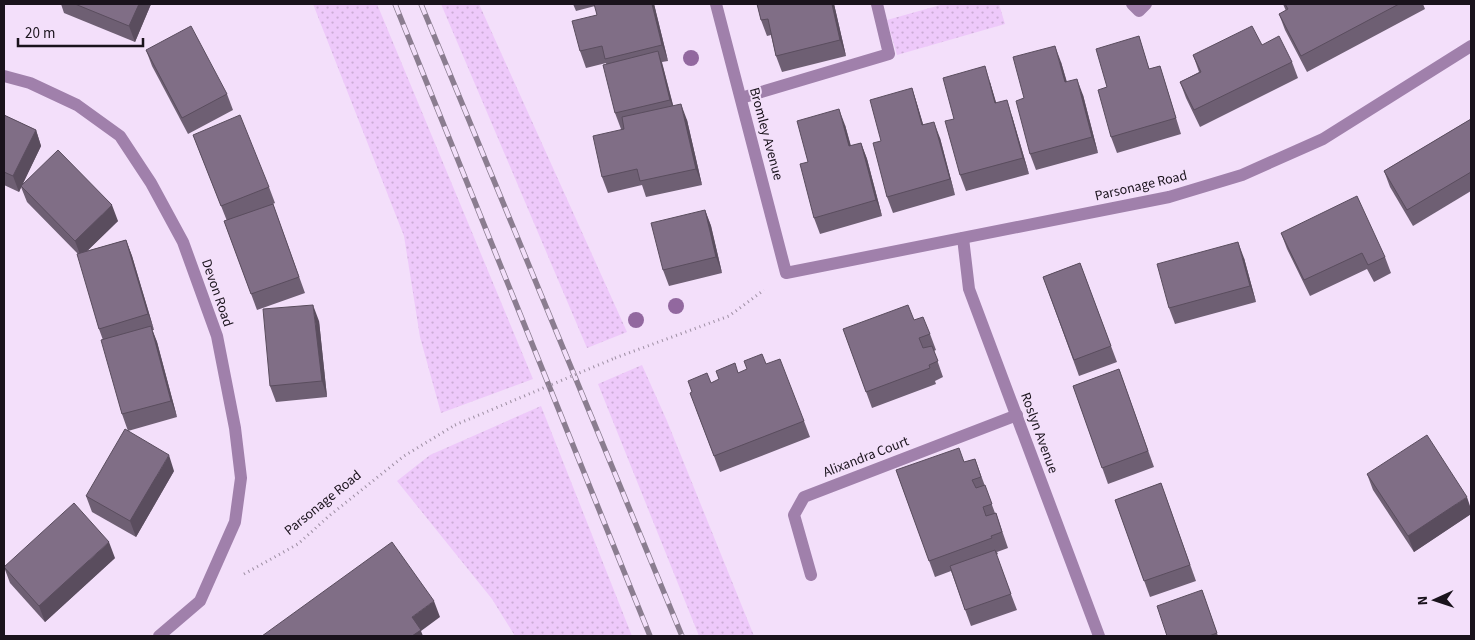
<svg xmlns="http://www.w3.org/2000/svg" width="1475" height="640" font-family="'Source Sans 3',sans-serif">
<defs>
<pattern id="grass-dots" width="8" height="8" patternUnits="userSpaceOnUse" patternTransform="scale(1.25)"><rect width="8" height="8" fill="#eec9fa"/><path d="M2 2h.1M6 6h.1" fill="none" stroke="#ccacd6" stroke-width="1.8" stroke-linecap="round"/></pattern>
</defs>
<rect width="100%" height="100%" fill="#f3dffa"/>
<g fill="url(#grass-dots)">
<polygon points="313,4 377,4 533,379 441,413 420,337 404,236"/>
<polygon points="441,4 479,4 627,332 587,348"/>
<polygon points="944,4 999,4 1005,24 897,55 887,20"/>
<polygon points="642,365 667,421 754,636 699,636 598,384"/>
<polygon points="541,406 632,636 515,636 492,599 397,481 430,455"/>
</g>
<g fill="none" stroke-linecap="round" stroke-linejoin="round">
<g stroke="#9d8ea2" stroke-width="3" stroke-dasharray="1 4" stroke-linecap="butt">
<polyline points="615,358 729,316 764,290"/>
<polyline points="244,574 298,544 329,516 404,456 455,425"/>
</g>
<g stroke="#a080ab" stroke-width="12">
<polyline points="1132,4 1139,11 1146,4"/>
<polyline points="741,98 889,54 877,4"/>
</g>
<g stroke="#a080ab" stroke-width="12">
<polyline points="716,4 786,273 1169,197 1242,175 1323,139 1471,46"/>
<polyline points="4,76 30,83 77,105 120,136 151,183 183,242 217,336 235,428 241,478 235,522 200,601 159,636"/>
<polyline points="963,238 969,289 1099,636"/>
<polyline points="811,575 794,515 804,497 1017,415"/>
</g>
<g stroke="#8b7d90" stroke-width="5.5">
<g id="rail">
<polyline points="395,4 650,636"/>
<polyline points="421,4 682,636"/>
</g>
</g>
<use href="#rail" stroke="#f3dffa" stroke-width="4" stroke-dasharray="11" stroke-linecap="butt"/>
<polyline stroke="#9d8ea2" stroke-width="3" stroke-dasharray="1 4" stroke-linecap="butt" points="455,425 615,358"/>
</g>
<g fill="#92689f">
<circle cx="691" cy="58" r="8"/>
<circle cx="676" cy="306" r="8"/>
<circle cx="636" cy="320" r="8"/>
</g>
<g fill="#6e5f73">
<polygon points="61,4 151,4 135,42 64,13"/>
<polygon points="573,4 654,4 668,61 662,62 673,106 687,120 702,185 646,197 642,185 608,193 602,177 621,129 615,113 606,63 586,68 580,51 597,15 595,6 576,11"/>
<polygon points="757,4 834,4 846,56 782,72 776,56 771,35 767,36 761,20"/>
<polygon points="1283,4 1423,4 1425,9 1307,72 1285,30 1279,14 1286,11"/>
<polygon points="1139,36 1149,69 1160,66 1165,82 1181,134 1117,153 1111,137 1107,87"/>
<polygon points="1262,45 1292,62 1298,78 1200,127 1186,98 1180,82 1199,72 1193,55"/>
<polygon points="146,50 227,94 233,110 188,134 152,66"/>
<polygon points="1061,62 1067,82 1083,95 1098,153 1036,170 1030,154 1024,98"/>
<polygon points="990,82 996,103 1012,116 1029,174 966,191 960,175 954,119"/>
<polygon points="912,88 917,104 923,124 940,138 955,195 893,213 887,197 881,141"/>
<polygon points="4,115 36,130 41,146 22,185 118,221 87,251 126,240 132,256 154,330 152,330 157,342 177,417 128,431 122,414 103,340 99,329 78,254 27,202 21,187 19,192 4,185"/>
<polygon points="1471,119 1471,191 1413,226 1390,187 1384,171"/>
<polygon points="845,125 851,146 861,143 867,159 882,216 820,234 814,218 808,162"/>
<polygon points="193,135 269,187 275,203 273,204 305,293 257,310 224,221 227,221"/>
<polygon points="705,210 711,226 722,273 669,286 663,270"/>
<polygon points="1281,233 1385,257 1391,273 1374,282 1367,269 1310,296 1287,249"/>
<polygon points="1244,258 1256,302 1175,324 1169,308"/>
<polygon points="1080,263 1117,362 1079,376 1043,277"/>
<polygon points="914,320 930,334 936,350 934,351 943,377 935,381 936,384 872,408 843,329"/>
<polygon points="319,321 327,397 276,402 270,386"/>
<polygon points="766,364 804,421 810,437 720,472 696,409 711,383 738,373"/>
<polygon points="1119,369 1154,467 1108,484 1073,386"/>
<polygon points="975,459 995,513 996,513 1008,548 997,552 998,554 996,555 1017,610 971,626 951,571 935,577 896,470 964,462"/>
<polygon points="174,471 136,537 92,512 86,496"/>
<polygon points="1367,474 1471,509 1471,514 1414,552 1373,490"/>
<polygon points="1161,483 1196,581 1150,597 1115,500"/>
<polygon points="115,558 45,622 10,583 4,567"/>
<polygon points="1202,590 1218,636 1167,636"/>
</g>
<g fill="#5a4d5e">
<polygon points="139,4 151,4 135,42 129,26"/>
<polygon points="652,4 654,4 668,61 662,45"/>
<polygon points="832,4 834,4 846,56 840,40"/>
<polygon points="1055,46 1061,62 1071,98 1065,82"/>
<polygon points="658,51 663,67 676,116 670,100"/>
<polygon points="985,66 990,82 1001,119 995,103"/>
<polygon points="1077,79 1083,95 1098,153 1092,137"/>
<polygon points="912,88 917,104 928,141 922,125"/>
<polygon points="1007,100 1012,116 1029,174 1023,158"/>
<polygon points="681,104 687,120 702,185 696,169"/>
<polygon points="839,109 845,125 855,162 849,146"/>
<polygon points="934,122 940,138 955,195 950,179"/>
<polygon points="36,130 41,146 19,192 13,176"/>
<polygon points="861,143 867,159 882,216 876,200"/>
<polygon points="112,205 118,221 81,257 75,241"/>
<polygon points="705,210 711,226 722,273 716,257"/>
<polygon points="126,240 132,256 154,330 148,314"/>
<polygon points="1238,242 1244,258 1256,302 1250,286"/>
<polygon points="313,305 319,321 327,397 322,381"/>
<polygon points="151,326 157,342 177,417 171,401"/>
<polygon points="169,455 174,471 136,537 130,521"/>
<polygon points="1467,497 1471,509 1471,514 1414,552 1408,536"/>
<polygon points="109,542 115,558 45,622 39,606"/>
<polygon points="434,601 440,617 421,631 423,636 412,636 412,617"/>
</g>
<g fill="#806e86" stroke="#5a4d5e">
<polygon points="75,4 139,4 129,26"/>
<polygon points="594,4 652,4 662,45 605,59 602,46 580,51 572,21 597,15"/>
<polygon points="757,4 832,4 840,40 776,56 768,19 761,20"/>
<polygon points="1285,4 1399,4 1301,56 1279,14 1288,9"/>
<polygon points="191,26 227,94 182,118 146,50"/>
<polygon points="1252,26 1262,45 1279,36 1292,62 1194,110 1180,82 1201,72 1193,55"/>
<polygon points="1139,36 1149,69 1160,66 1176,118 1111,137 1098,90 1107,87 1096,49"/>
<polygon points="1055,46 1065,82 1077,79 1092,137 1030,154 1016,101 1024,98 1013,57"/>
<polygon points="658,51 670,100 615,113 603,65"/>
<polygon points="985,66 995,103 1007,100 1023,158 960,175 945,121 954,119 943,78"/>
<polygon points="912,88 922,125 934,122 950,179 887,197 873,143 881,141 870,100"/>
<polygon points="681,104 696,169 640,181 637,169 602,177 593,136 624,129 622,117"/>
<polygon points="839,109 849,146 861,143 876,200 814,218 800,164 808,162 797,121"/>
<polygon points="4,115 36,130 13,176 4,172"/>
<polygon points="240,115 269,187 221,206 193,135"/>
<polygon points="1471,119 1471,172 1407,210 1384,171"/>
<polygon points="58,150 112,205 75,241 21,186"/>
<polygon points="1357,196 1385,257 1368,265 1362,253 1304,280 1281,233"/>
<polygon points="273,204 299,277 251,294 224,221"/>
<polygon points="705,210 716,257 663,270 651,223"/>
<polygon points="126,240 148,314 99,329 77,254"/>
<polygon points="1238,242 1250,286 1169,308 1157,264"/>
<polygon points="1080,263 1111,346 1074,360 1043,277"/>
<polygon points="313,305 322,381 270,386 263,309"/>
<polygon points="908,305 914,320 923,317 930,334 919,338 923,348 932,346 938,361 929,365 930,368 866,392 843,329"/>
<polygon points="151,326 171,401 122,414 101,340"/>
<polygon points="762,354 766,364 780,359 804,421 714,456 690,393 692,392 688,381 707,373 711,383 719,379 716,371 735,363 738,373 747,369 744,361"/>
<polygon points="1119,369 1148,451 1102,468 1073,386"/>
<polygon points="125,429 169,455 130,521 86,496"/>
<polygon points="1427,435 1467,497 1408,536 1367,474"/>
<polygon points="959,448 964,462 975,459 981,477 972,480 976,488 985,485 992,504 983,507 986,516 996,513 1002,532 991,536 992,538 929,561 896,470"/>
<polygon points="1161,483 1190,565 1144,581 1115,500"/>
<polygon points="74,503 109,542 39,606 4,567"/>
<polygon points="392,542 434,601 412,617 421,630 412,636 262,636"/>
<polygon points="995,550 1011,594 965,610 950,566"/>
<polygon points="1202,590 1217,633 1209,636 1167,636 1157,606"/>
</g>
<g text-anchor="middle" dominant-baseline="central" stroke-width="4" stroke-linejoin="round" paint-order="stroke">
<g font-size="14" fill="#1a131c" stroke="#f3dffa">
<text transform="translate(766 134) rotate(75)">Bromley Avenue</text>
<text transform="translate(1141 186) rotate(-13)">Parsonage Road</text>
<text transform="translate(217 293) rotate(71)">Devon Road</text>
<text transform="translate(1039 433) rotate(70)">Roslyn Avenue</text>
<text transform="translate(866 457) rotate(-21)">Alixandra Court</text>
<text transform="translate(323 503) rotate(-39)">Parsonage Road</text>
</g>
</g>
<rect width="1475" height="640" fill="none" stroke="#1a131c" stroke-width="10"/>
<g transform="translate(1435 600) rotate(267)" stroke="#f3dffa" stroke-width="4" paint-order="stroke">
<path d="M0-4L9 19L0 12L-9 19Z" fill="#1a131c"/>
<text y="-8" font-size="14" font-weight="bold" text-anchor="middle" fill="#1a131c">N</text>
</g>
<path d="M18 38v8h125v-8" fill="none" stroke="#1a131c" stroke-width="2.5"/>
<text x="25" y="38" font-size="15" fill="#1a131c" stroke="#f3dffa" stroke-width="4" paint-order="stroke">20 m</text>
</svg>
